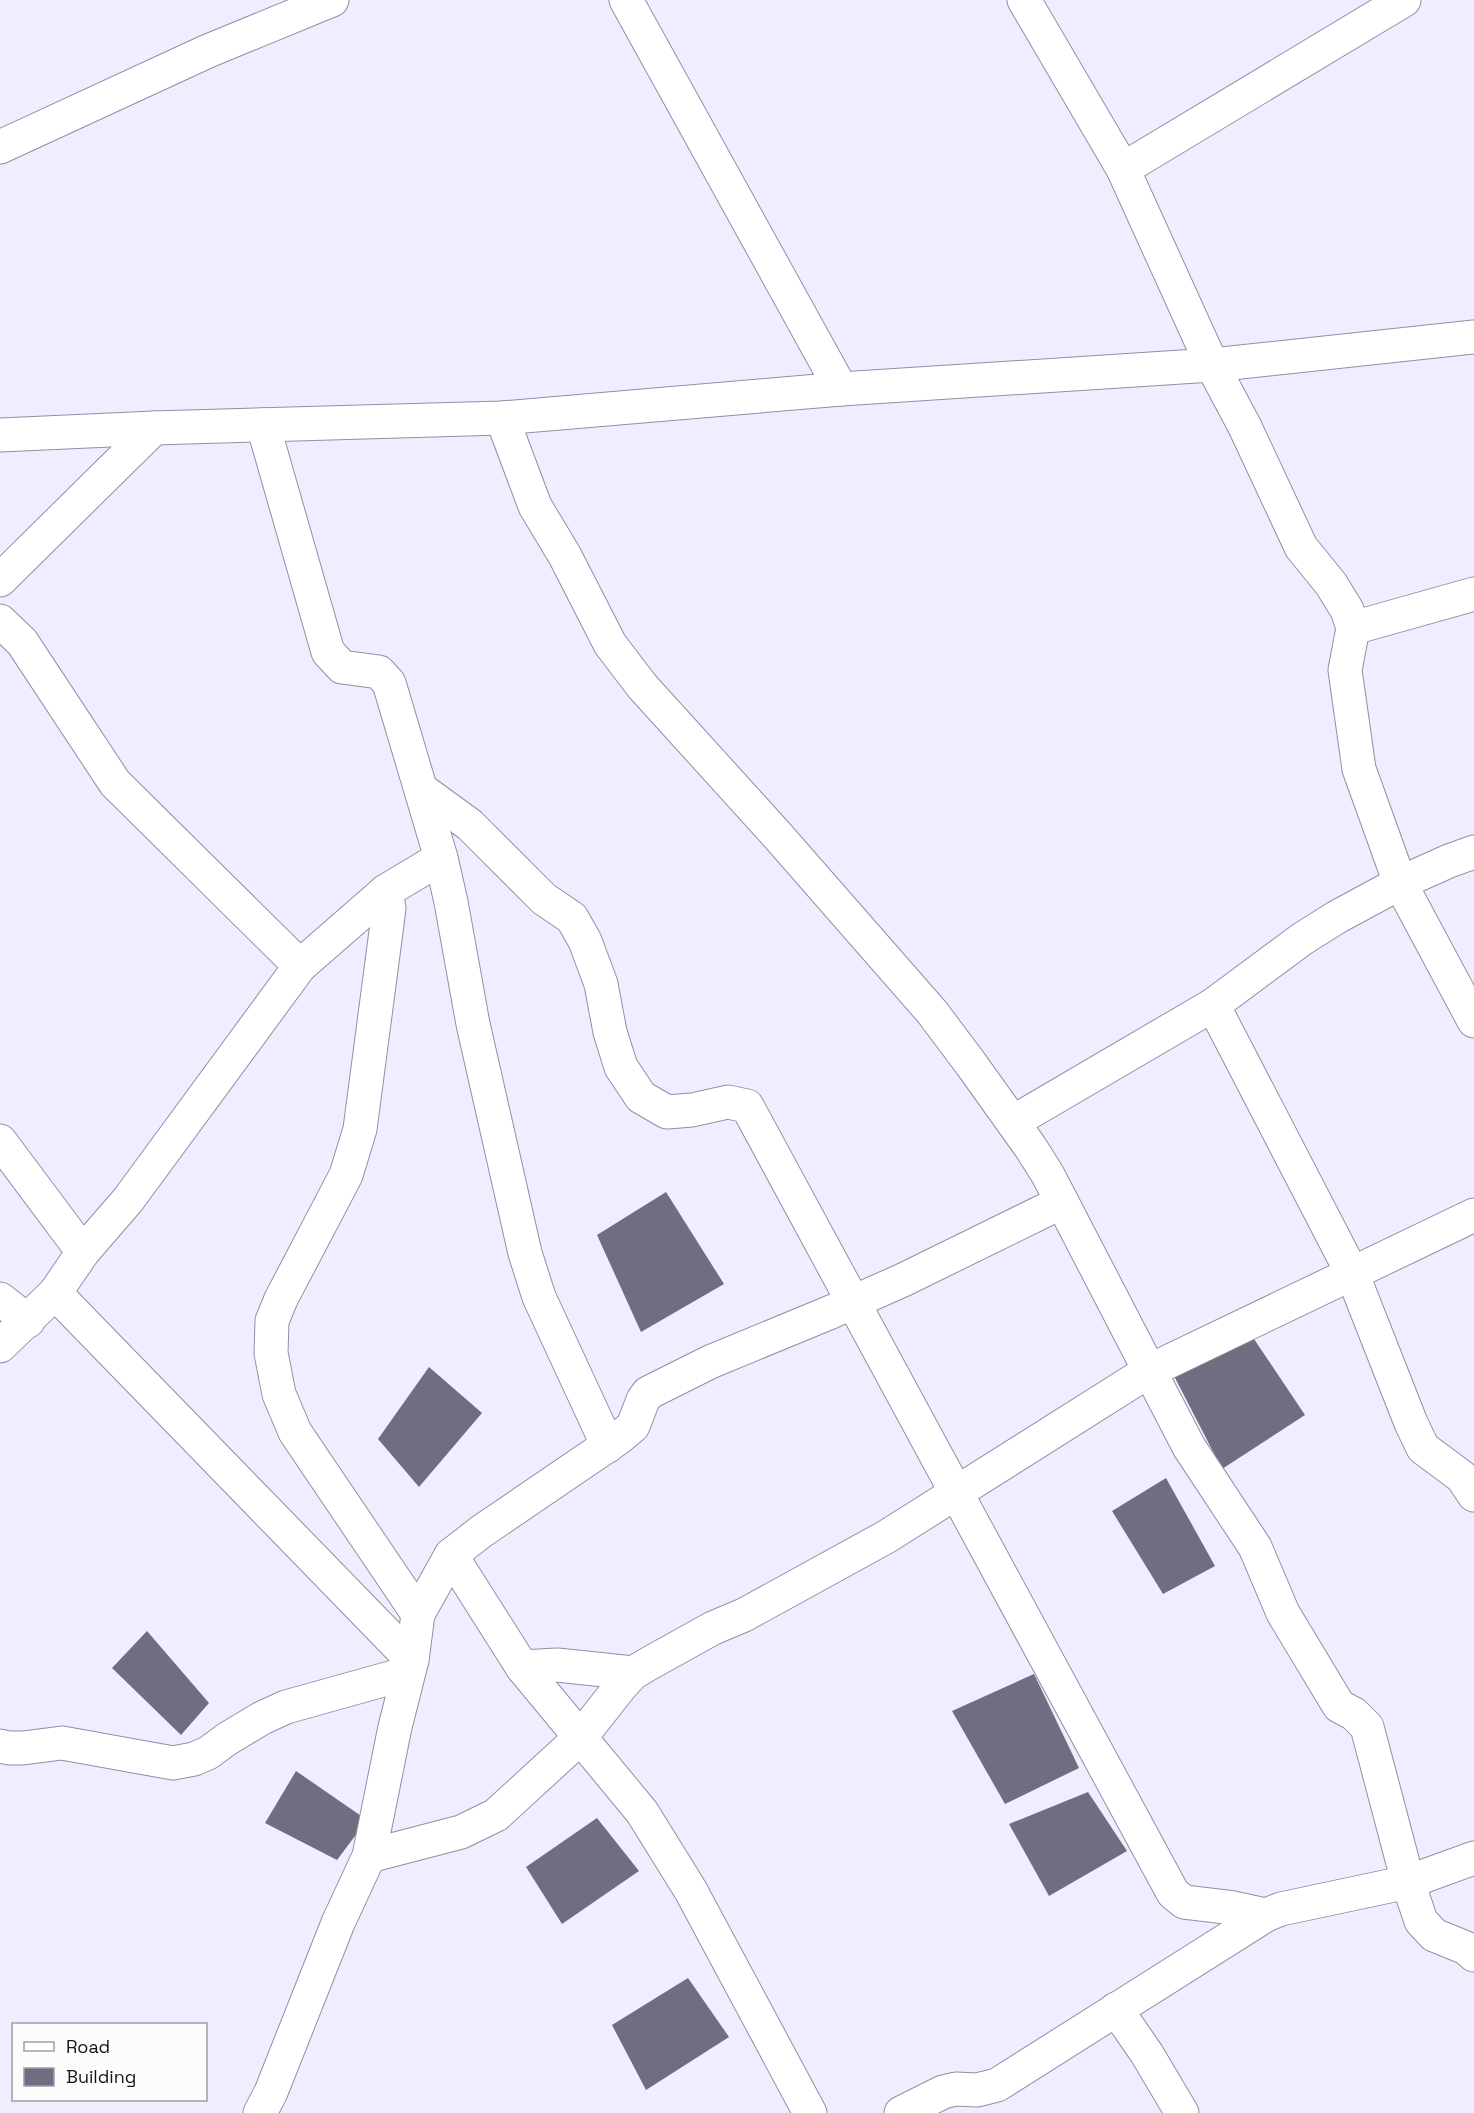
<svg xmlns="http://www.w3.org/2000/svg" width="1474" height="2113" font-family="'Space Grotesk',sans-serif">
<rect width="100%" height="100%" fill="#f1ecff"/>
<g fill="#726c81">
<polygon points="666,1192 724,1284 641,1332 597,1235"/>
<polygon points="1254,1339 1305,1415 1222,1469 1172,1372"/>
<polygon points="429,1367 482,1413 419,1487 378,1439"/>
<polygon points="1166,1478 1215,1566 1163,1594 1112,1511"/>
<polygon points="147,1631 209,1703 181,1735 112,1668"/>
<polygon points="1034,1674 1079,1768 1005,1804 952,1711"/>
<polygon points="296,1771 367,1820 337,1860 265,1823"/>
<polygon points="1088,1792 1127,1851 1049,1896 1009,1824"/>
<polygon points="597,1818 639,1871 562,1924 526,1867"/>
<polygon points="688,1978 729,2037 646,2090 612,2025"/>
</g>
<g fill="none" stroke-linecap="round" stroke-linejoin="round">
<g stroke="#948ea3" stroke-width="35">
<g id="minor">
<polyline points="626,0 841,389"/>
<polyline points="1024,0 1123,169 1212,365 1245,427 1301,547 1331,584 1347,610 1353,628 1345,670 1359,769 1400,883 1474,1021"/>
<polyline points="1123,169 1404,0"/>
<polyline points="502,418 535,506 565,556 610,644 642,686 778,836 932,1012 971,1064 1031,1148 1048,1175 1189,1447 1255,1547 1283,1613 1339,1706 1354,1714 1367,1727 1408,1882 1421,1921 1434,1935 1466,1948 1474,1955"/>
<polyline points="263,425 328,652 342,667 379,672 389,683 441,858 451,902 473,1024 525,1253 539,1297 608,1446"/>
<polyline points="0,580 154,428"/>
<polyline points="0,621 22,642 115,783 300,966"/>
<polyline points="1353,628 1474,594"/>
<polyline points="422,790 470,825 544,899 572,918 585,941 601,984 610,1032 621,1067 641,1097 667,1112 692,1110 728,1102 747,1106 1173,1893 1184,1902 1234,1908 1266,1915"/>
<polyline points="386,891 389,908 387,924 360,1129 346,1175 281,1299 272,1321 271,1353 279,1394 295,1432 418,1614"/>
<polyline points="1213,1005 1352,1273 1411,1423 1423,1448 1462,1477 1474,1495"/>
<polyline points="1013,1122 1213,1005 1302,939 1337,917 1400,883 1449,861 1474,852"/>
<polyline points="0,1141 83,1252"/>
<polyline points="55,1293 412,1660"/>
<polyline points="0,1299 28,1321"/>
<polyline points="0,1346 55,1293 83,1252 128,1200 300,966 386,891 441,858"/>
<polyline points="451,1555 522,1667 642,1812 691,1891 810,2113"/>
<polyline points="522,1667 557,1665 633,1673"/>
<polyline points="0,1746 9,1748 23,1748 62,1743 173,1763 194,1759 208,1753 227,1739 262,1718 286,1707 408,1673"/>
<polyline points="369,1856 461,1832 496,1815 580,1738 621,1686 633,1673 650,1663 713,1628 744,1615 886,1537 1149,1371 1474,1215"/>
<polyline points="1116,2009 1147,2054 1182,2113"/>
<polyline points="260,2113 271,2092 338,1923 369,1856 395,1727 412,1660 418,1614 451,1555 482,1531 620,1437 633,1426 643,1400 648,1393 710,1362 831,1312 903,1280 1062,1202"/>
<polyline points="901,2113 943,2092 956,2089 977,2090 997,2085 1266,1915 1281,1909 1408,1882 1474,1858"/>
</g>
</g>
<g stroke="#948ea3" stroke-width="35">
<polyline id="tertiary" points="0,147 208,51 332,0"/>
</g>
<g stroke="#948ea3" stroke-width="35">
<polyline id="secondary" points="0,435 154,428 502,418 841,389 1212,365 1474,337"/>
</g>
<use href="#minor" stroke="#fff" stroke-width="33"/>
<use href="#tertiary" stroke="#fff" stroke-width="33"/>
<use href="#secondary" stroke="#fff" stroke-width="33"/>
</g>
<rect x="12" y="2023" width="195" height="78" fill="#fcfcfc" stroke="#9f9ea2" stroke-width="1.5"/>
<rect x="24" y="2042" width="30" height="9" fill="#ffffff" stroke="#9f9ea2" stroke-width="1.5"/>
<text x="66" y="2053" font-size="18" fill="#14121a">Road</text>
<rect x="24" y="2068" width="30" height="18" fill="#726c81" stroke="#9f9ea2" stroke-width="1.5"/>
<text x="66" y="2083" font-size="18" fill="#14121a">Building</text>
</svg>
